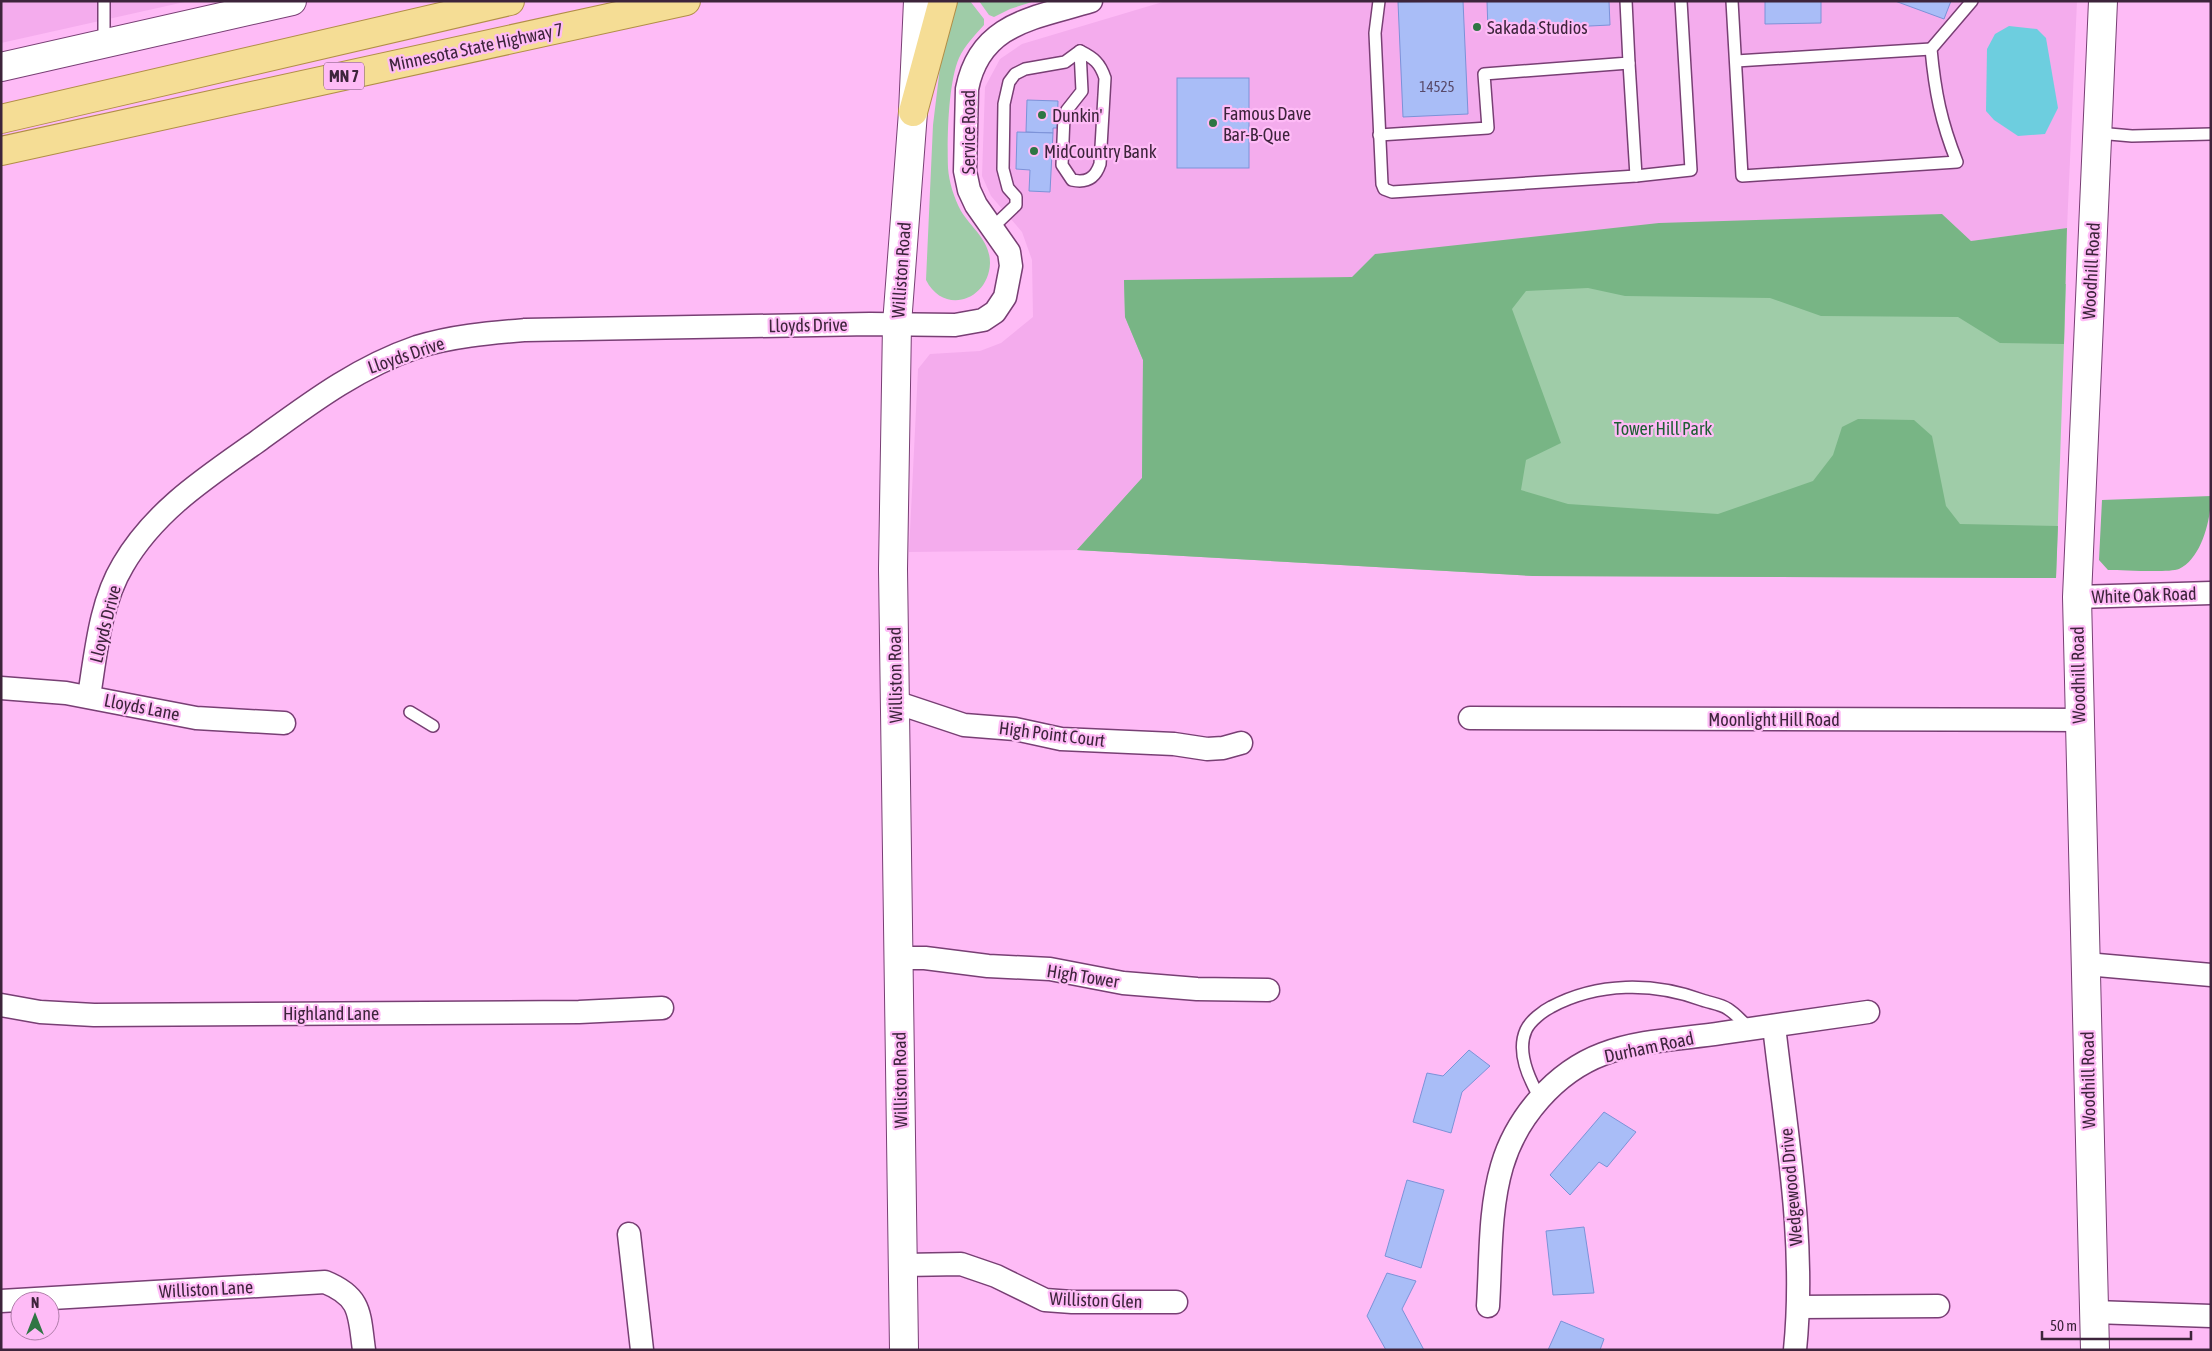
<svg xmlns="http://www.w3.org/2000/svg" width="2212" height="1351" font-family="'Asap Condensed',sans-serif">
<rect width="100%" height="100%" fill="#febbf6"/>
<g fill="#f4aced">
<polygon points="1,1 189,1 1,43"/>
<polygon points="1166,1 2077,1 2067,228 1971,241 1942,214 1375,254 1352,277 1124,280 1125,317 1143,360 1142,478 1077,550 909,552 918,369 930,354 980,351 1001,343 1033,317 1032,260 1022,232 991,196 982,176 985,87 1000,59 1022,44"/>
</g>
<g fill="#9fcca8">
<path d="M953,1H970L984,19V25C975,35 965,45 959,58C948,83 947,140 948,168C949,182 954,198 961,211C972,229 990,240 990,263C989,300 944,316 926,280L933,125L946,18Z"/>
<polygon points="979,1 1035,1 1010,9 994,17 989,15"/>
<polygon points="1124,280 2066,284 2056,578 1533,576 1077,550 1142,478 1143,360 1125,317"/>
</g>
<g fill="#78b585">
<polygon points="1942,214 1971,241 2067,228 2064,344 2000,343 1958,317 1821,316 1770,298 1625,296 1588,288 1526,291 1512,309 1561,443 1526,460 1521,490 1568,504 1718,514 1813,481 1833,455 1842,427 1858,419 1914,420 1932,436 1946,506 1960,524 2058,526 2056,578 1533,576 1077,550 1142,478 1143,360 1125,317 1124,280 1352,277 1375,254 1659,223"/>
<path d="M2211,496C2211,519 2202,558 2179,569C2169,573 2122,570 2108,570L2099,560L2102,500Z"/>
</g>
<polygon fill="#6dcedf" points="2009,26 2037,29 2046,38 2058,108 2045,134 2018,136 1994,120 1986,111 1987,49 1995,34"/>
<g fill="#a9bdf7" stroke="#7c92d8">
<polygon points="1463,1 1468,114 1403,117 1398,2"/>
<polygon points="1487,1 1609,1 1610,25 1488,31"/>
<polygon points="1765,1 1821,1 1821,23 1765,24"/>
<polygon points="1895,1 1951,1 1944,19"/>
<rect x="1177" y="78" width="72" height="90"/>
<polygon points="1027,100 1058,101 1057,128 1053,128 1053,133 1026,132"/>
<polygon points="1017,132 1053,133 1050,192 1029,191 1030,170 1016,169"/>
<polygon points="1469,1050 1490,1066 1462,1092 1451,1133 1413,1122 1427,1073 1443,1076"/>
<polygon points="1604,1112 1636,1132 1607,1167 1599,1162 1570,1195 1550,1175"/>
<polygon points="1407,1180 1444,1190 1421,1268 1385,1256"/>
<polygon points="1584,1227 1594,1293 1553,1295 1546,1231"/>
<polygon points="1387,1273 1416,1281 1402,1309 1424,1350 1386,1350 1367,1316"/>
<polygon points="1561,1321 1604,1339 1600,1350 1548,1350"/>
</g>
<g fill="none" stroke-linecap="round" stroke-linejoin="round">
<g stroke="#783f74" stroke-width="14">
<g id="lane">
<polyline points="1379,1 1375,33 1382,184 1384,189 1392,192 1636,176 1691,170 1681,1"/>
<path d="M1732,1L1742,176L1957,162C1941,122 1935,92 1931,49L1972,1"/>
<polyline points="104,44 104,1"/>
<path d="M1080,51C1094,58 1100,63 1105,78L1100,164C1095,179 1086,183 1072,180L1062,165L1064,116L1067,110L1082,91Z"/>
<polyline points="1736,61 1931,49"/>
<polyline points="1629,63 1636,176"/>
<polyline points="2098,133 2132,136 2211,134"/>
<polyline points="1379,135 1488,128 1484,74 1629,63 1626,1"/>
<polyline points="993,227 1016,205 1016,197 1008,188 1003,169 1004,104 1009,82 1015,74 1025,69 1065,62 1080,51"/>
<polyline points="410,712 433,726"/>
<path d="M1540,1098C1529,1079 1516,1052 1526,1030C1530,1021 1543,1011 1551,1007C1598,982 1653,982 1702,1000C1710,1003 1721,1004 1728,1009C1736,1014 1743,1023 1751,1029"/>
</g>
</g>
<g stroke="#783f74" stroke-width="25">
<g id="street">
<polyline points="2077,597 2211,593"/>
<polyline points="1,688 66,693 196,718 284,723"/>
<path d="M89,696C96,653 100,603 123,565C155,510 207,477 258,441C309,404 356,368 417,347C452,336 489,333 525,330L870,324L955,325L983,320L995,312L1005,297L1011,266L1009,252L976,205L969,190L965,171L967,89C980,22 1036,18 1091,1"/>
<polyline points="895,702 964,725 1015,729 1061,739 1174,744 1207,749 1223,748 1241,743"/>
<polyline points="1470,718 2079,720"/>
<polyline points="898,958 925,958 988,966 1050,969 1123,983 1197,989 1268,990"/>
<polyline points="2086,964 2211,975"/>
<polyline points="1,1005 40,1012 94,1015 579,1012 662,1008"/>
<path d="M1774,1026C1786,1132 1806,1242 1795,1350"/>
<polyline points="629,1234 642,1350"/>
<polyline points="903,1265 961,1264 996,1276 1045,1300 1072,1302 1176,1302"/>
<path d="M1,1301L325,1282C362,1297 359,1314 364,1350"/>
<path d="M1488,1306C1491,1260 1489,1210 1502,1166C1516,1118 1555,1072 1603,1054C1640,1040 1683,1039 1722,1033C1771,1026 1820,1019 1868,1012"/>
<polyline points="1799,1307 1938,1306"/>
<polyline points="2094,1312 2211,1316"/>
</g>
</g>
<g stroke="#783f74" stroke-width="30">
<g id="secondary">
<polyline points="1,67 292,1"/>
<polyline points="904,1350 893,569 897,324 913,112 918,1"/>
<polyline points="2095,1350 2077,597 2103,1"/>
</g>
</g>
<g stroke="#b18e47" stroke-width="30">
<g id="primary">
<polyline points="913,112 943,1"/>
<polyline points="1,119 510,1"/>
<polyline points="1,151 686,1"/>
</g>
</g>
<use href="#lane" stroke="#fff" stroke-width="11"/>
<use href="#street" stroke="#fff" stroke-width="22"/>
<use href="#secondary" stroke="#fff" stroke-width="28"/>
<use href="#primary" stroke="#f5dd95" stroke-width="28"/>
</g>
<g fill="#2e7643" stroke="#febbf6" stroke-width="2">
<circle cx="1477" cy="27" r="5"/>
<circle cx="1042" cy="115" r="5"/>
<circle cx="1213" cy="123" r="5"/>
<circle cx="1034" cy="151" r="5"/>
</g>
<g text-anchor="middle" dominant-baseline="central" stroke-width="4.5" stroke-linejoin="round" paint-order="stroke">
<g font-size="15" fill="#584a6a">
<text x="1437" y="86">14525</text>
</g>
<rect fill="#febbf6" stroke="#775173" stroke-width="1" x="324" y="62.5" width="40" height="27" rx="4"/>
<g font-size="16" font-weight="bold" fill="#3d243b">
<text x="344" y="76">MN 7</text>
</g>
<g font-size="18" fill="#3d243b" stroke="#febbf6" text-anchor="start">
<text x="1487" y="27">Sakada Studios</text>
<text x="1223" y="113">Famous Dave<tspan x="1223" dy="21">Bar-B-Que</tspan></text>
<text x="1052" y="115">Dunkin'</text>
<text x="1044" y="151">MidCountry Bank</text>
</g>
<g font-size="18" fill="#3d243b" stroke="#febbf6">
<text transform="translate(476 47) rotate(-12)">Minnesota State Highway 7</text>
<text transform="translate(968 132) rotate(-90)">Service Road</text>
<text transform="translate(901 270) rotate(-86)">Williston Road</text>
<text transform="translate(2091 271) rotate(-87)">Woodhill Road</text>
<text transform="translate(808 325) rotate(-1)">Lloyds Drive</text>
<text transform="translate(406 355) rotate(-19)">Lloyds Drive</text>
<text transform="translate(2144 595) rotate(-2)">White Oak Road</text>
<text transform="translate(105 624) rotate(-76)">Lloyds Drive</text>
<text transform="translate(895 675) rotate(-91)">Williston Road</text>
<text transform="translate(2078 675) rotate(-91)">Woodhill Road</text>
<text transform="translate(142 707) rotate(11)">Lloyds Lane</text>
<text x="1774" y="719">Moonlight Hill Road</text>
<text transform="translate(1052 734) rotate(7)">High Point Court</text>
<text transform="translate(1083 976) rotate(9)">High Tower</text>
<text x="331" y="1013">Highland Lane</text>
<text transform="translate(1649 1047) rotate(-12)">Durham Road</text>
<text transform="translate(900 1080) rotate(-91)">Williston Road</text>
<text transform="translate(2088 1080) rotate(-91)">Woodhill Road</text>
<text transform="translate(1791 1187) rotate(-95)">Wedgewood Drive</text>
<text transform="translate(206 1289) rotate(-3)">Williston Lane</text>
<text transform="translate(1096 1300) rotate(2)">Williston Glen</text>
</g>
<g font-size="18" fill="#1d5f32" stroke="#febbf6">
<text x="1663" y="428">Tower Hill Park</text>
</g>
</g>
<rect width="2212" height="1351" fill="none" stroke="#3d243b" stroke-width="5"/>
<g transform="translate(35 1316)"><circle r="24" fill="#febbf6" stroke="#b17fab"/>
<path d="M0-4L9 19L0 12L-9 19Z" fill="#2e7643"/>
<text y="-8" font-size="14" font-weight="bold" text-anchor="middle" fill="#3d243b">N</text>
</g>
<path d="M2042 1331v8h149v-8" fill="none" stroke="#3d243b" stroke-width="2.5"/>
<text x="2050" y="1331" font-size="15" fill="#3d243b" stroke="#febbf6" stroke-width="4" paint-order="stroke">50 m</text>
</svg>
